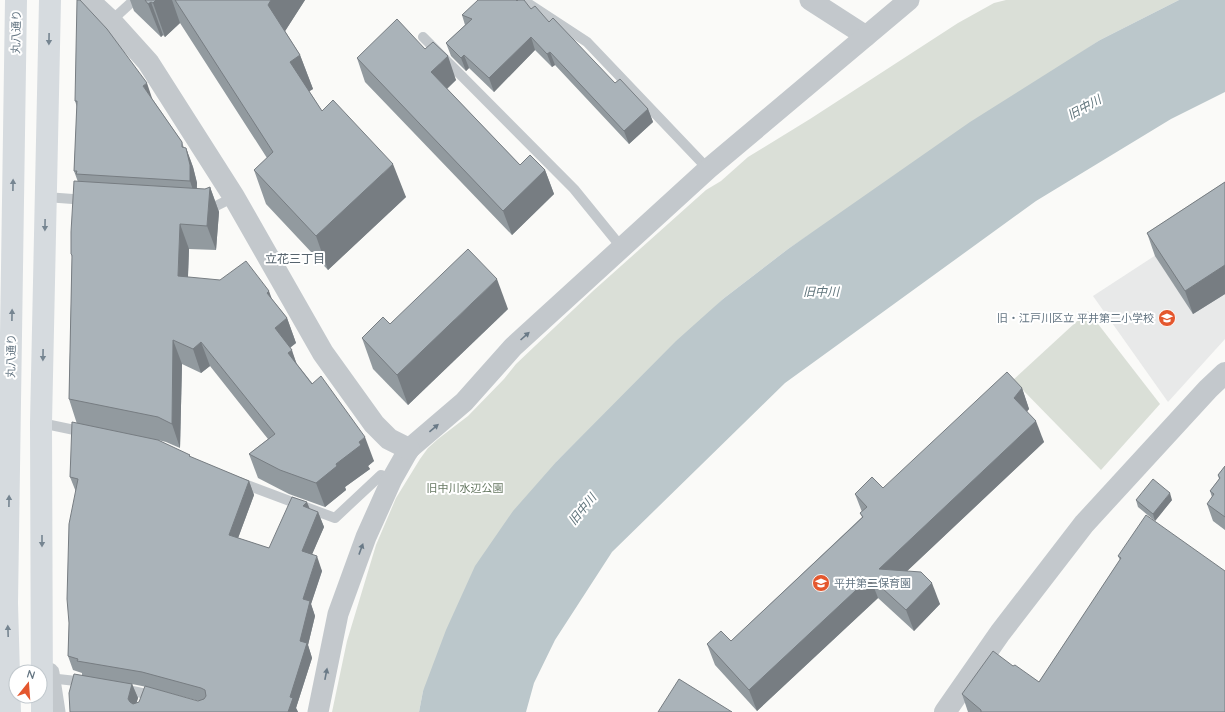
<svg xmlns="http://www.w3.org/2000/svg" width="1225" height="712" font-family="Quicksand,'Noto Sans JP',sans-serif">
<rect width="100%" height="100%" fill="#fafaf8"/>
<polygon fill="#e8e9e9" points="1225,210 1225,339 1168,402 1093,296"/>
<g fill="#dadfd7">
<polygon points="1006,0 1179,0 1100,40 788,249 723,299 557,461 423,691 419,712 332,712 347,641 376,545 396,498 420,459 428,448 438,439 468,416 504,379 516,364 593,291 706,190 721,181 748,157 810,119 958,23 994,3"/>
<polygon points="1088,311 1160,404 1101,470 1013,380"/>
</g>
<polygon fill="#bbc7cb" points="1179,0 1225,0 1225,92 1171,119 1036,201 785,383 612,552 555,640 534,683 526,712 419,712 423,691 446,630 475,566 513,511 557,461 676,341 723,299 788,249 970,122 1100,40"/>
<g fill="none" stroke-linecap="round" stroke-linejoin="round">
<g stroke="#c3c8cc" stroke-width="10">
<polyline points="523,0 587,42 708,169"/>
<polyline points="111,21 134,0"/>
<polyline points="423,37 574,189 622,248"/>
<polyline points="46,197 86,200"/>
<polyline points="204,206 214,207 234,197"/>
<polyline points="41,423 84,432"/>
<polyline points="239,482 335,518 381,475 392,479"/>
<polyline points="49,678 85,682"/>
<polyline points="123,689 156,696"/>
</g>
<g stroke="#c3c8cc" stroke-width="21">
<polyline points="810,0 866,36"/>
<polyline points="49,673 55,712"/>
<polyline points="318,712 338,614 366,537 392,479 409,449 464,402 513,347 708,169 909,0"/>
</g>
<g stroke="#c3c8cc" stroke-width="22">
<polyline points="88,0 111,21 148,62 234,197 323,353 374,424 389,439 409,449"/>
<polyline points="945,712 1000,633 1084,524 1208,389 1225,373"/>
</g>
<g stroke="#d6dbdf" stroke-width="22">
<polyline points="10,712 7,603 16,0"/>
<polyline points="42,712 41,423 50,0"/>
</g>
</g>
<g fill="#929a9f" fill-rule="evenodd">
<polygon points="130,0 305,0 285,31 300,55 313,89 309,91 322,111 406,197 328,270 266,204 254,170 267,158 180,23 165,37 163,35 161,37 134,11"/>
<polygon points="531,9 549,22 615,83 648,109 653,122 629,144 555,65 552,67 535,50 494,92 469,68 466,71 451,56 446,43 465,25 462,15"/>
<polygon points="425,49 456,80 447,89 520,165 545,170 554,194 512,235 365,82 357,58"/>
<path d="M153,100L182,142L184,148H186L193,167L197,183V189H205L210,187L219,212L216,250L189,249L188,277L272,299L287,318L296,343L290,348L297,364L374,461L368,466L370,469L345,487L346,490L325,507L289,494L258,478L249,454L268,439L210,366L201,373L182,364L180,448L166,442L158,440L190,457L249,481L254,495L238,538L269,548L310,509L318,512L324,527L312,554L322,571L311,604L315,616L308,645L312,658L296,708L298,712H70L82,675V673L73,670L68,656L76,492L70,477L77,424L69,399L72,257L71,254L78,182L74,171L77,107L75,101ZM132,684L147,687L199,701L136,703L138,698Z"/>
<polygon points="1225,182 1225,294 1193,314 1155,256 1147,233"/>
<polygon points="508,309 408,405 373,369 362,338"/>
<polygon points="1022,388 1029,409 1027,411 1044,442 907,571 940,604 914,631 878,598 757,711 715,665 707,644 731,641 862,517 860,513 862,512 855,494 883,488"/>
<polygon points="1225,466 1225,530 1213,521 1207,504 1212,497 1210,491 1219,479 1218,475"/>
<polygon points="1136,500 1172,500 1155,521 1138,507"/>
<polygon points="1118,556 1225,571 1225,712 968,712 962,694 1013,666 1039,682 1120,560"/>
</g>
<g fill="#777d82">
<polygon points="156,0 172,0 180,23 165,37 153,3"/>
<polygon points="271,0 305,0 280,39 268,5"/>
<polygon points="151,2 163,35 161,37 148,4"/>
<polygon points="531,37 535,50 494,92 489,78"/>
<polygon points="550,52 555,65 552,67 547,54"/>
<polygon points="300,55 313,89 302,96 290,62"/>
<polygon points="464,55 469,68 466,71 461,58"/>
<polygon points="448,56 456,80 439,96 431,72"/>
<polygon points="147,83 153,101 143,86"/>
<polygon points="648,109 653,122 629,144 624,131"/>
<polygon points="186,148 193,167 197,183 196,199 190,181"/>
<polygon points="393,164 406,197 328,270 316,236"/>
<polygon points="545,170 554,194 512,235 503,211"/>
<polygon points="210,187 219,212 216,250 207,226"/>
<polygon points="180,224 189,249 187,300 178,276"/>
<polygon points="1225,265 1225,294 1193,314 1185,291"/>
<polygon points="497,279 508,309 408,405 397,375"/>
<polygon points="269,291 278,316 267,293"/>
<polygon points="287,318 296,343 284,352 275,328"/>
<polygon points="173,340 182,364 180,448 172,424"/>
<polygon points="201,342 210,366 201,373 193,349"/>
<polygon points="292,350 300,375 288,353"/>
<polygon points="1022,388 1029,409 1021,419 1014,398"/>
<polygon points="1036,421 1044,442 887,590 879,569"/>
<polygon points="365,437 374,461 368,466 370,469 345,487 346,490 325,507 316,483 336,464 359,442"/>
<polygon points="249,481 254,495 234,549 229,535"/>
<polygon points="1170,493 1172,500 1155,521 1153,514"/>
<polygon points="307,502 313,517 303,506"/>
<polygon points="318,512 324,527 307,566 302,551"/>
<polygon points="317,556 322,571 311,604 315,616 308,645 312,658 296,708 298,712 288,712 300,641 303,599"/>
<polygon points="870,577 878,598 757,711 749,690"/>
<polygon points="932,583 940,604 914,631 906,610"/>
<polygon points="132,684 138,698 134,712 128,699"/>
</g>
<g fill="#aab3b9" stroke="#777d82">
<polygon points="77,0 80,0 107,29 147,83 143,86 182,142 182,147 186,148 190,165 190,181 76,174 77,171 74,171 77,101 75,101"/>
<polygon points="145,0 156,0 153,3 151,2 148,4"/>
<polygon points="175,0 271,0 268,5 300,55 290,62 322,111 333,100 393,164 316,236 254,170 273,152"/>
<polygon points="478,0 516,0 517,1 518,0 524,0 531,9 535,6 549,22 553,18 615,83 620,79 648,109 624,131 550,52 547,54 531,37 489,78 464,55 461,58 446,43 472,19 462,15"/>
<polygon points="397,19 425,49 433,42 448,56 431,72 520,165 530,155 545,170 503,211 357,58"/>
<polygon points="74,181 205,189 210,187 207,226 180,224 178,276 220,280 246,261 269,291 267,293 287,318 275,328 292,350 288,353 312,384 321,376 365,437 359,442 361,445 336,464 337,466 316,483 280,470 249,454 275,434 201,342 193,349 173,340 172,424 158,417 69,399 72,255 71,254 71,232"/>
<polygon points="1225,182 1225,265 1185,291 1147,233"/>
<polygon points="468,249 497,279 397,375 362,338 383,317 390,324"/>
<polygon points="1007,372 1022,388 1014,398 1036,421 879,569 921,572 932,583 906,610 870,577 749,690 707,644 721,631 731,641 863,517 860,513 867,507 855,494 872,477 883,488"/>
<polygon points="72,422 158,440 190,455 189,456 249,481 229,535 269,548 292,497 307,502 303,506 318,512 302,551 317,556 303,599 310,601 300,641 307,643 290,697 293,698 288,712 70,712 69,693 74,674 132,684 128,699 130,702 133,704 139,702 145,686 198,701 204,699 206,696 205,690 201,688 142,672 77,661 78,659 68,656 69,623 67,599 69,524 78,479 70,477"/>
<polygon points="1225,466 1225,517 1207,504 1214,494 1210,491 1220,478 1218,475"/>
<polygon points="1153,479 1170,493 1153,514 1136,500"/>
<polygon points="1146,515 1225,571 1225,712 981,712 981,710 962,694 993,651 1013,666 1015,665 1039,682 1121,558 1118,556"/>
<polygon points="679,679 732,712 658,712"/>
</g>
<defs><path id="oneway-solid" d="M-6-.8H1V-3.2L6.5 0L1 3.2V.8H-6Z"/></defs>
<g fill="#768591">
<use href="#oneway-solid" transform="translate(49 39) rotate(91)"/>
<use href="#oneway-solid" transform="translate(13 185) rotate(-89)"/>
<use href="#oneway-solid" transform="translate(45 225) rotate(91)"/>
<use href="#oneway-solid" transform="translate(12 315) rotate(-89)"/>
<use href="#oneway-solid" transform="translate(43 355) rotate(91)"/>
<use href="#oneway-solid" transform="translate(9 501) rotate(-89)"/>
<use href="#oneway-solid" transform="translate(42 541) rotate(90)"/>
<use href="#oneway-solid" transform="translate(8 631) rotate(-92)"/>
</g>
<g fill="#6a7a87">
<use href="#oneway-solid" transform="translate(525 336) rotate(-42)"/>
<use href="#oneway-solid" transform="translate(434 428) rotate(-40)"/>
<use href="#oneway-solid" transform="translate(361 549) rotate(-70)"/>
<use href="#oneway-solid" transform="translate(326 674) rotate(-79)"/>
</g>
<defs>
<g id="school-disc" transform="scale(0.9)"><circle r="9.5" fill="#e4572e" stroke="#fff"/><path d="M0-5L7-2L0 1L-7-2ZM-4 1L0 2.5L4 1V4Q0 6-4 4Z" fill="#fff"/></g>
</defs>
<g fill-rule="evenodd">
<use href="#school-disc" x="1167" y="318"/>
<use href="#school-disc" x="821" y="583"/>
</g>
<g text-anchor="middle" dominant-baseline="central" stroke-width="4" stroke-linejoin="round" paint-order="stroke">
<g font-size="11" fill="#657683" stroke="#fff">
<text transform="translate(16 32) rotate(-89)">丸八通り</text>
<text transform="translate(11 356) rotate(-89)">丸八通り</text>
</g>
<g font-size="11" fill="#657683" stroke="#fff" text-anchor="end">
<text x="1154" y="318">旧・江戸川区立 平井第二小学校</text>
<text x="834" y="583" text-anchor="start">平井第二保育園</text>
</g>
<g font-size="11" fill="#687a64" stroke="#fff">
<text x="465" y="488">旧中川水辺公園</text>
</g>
<g font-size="12" font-style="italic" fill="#60757c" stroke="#fff">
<text transform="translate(1084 107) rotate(-29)">旧中川</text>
<text x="821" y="291">旧中川</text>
<text transform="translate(582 509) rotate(-51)">旧中川</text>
</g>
<g font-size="12" fill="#57646e" stroke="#fff">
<text x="295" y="258">立花三丁目</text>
</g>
</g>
<g transform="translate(28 684) rotate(17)"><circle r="19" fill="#ffffff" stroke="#c1c8cd"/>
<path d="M0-3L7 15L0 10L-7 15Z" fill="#e4572e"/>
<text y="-6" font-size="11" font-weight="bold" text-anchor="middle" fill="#657683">N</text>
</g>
</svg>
